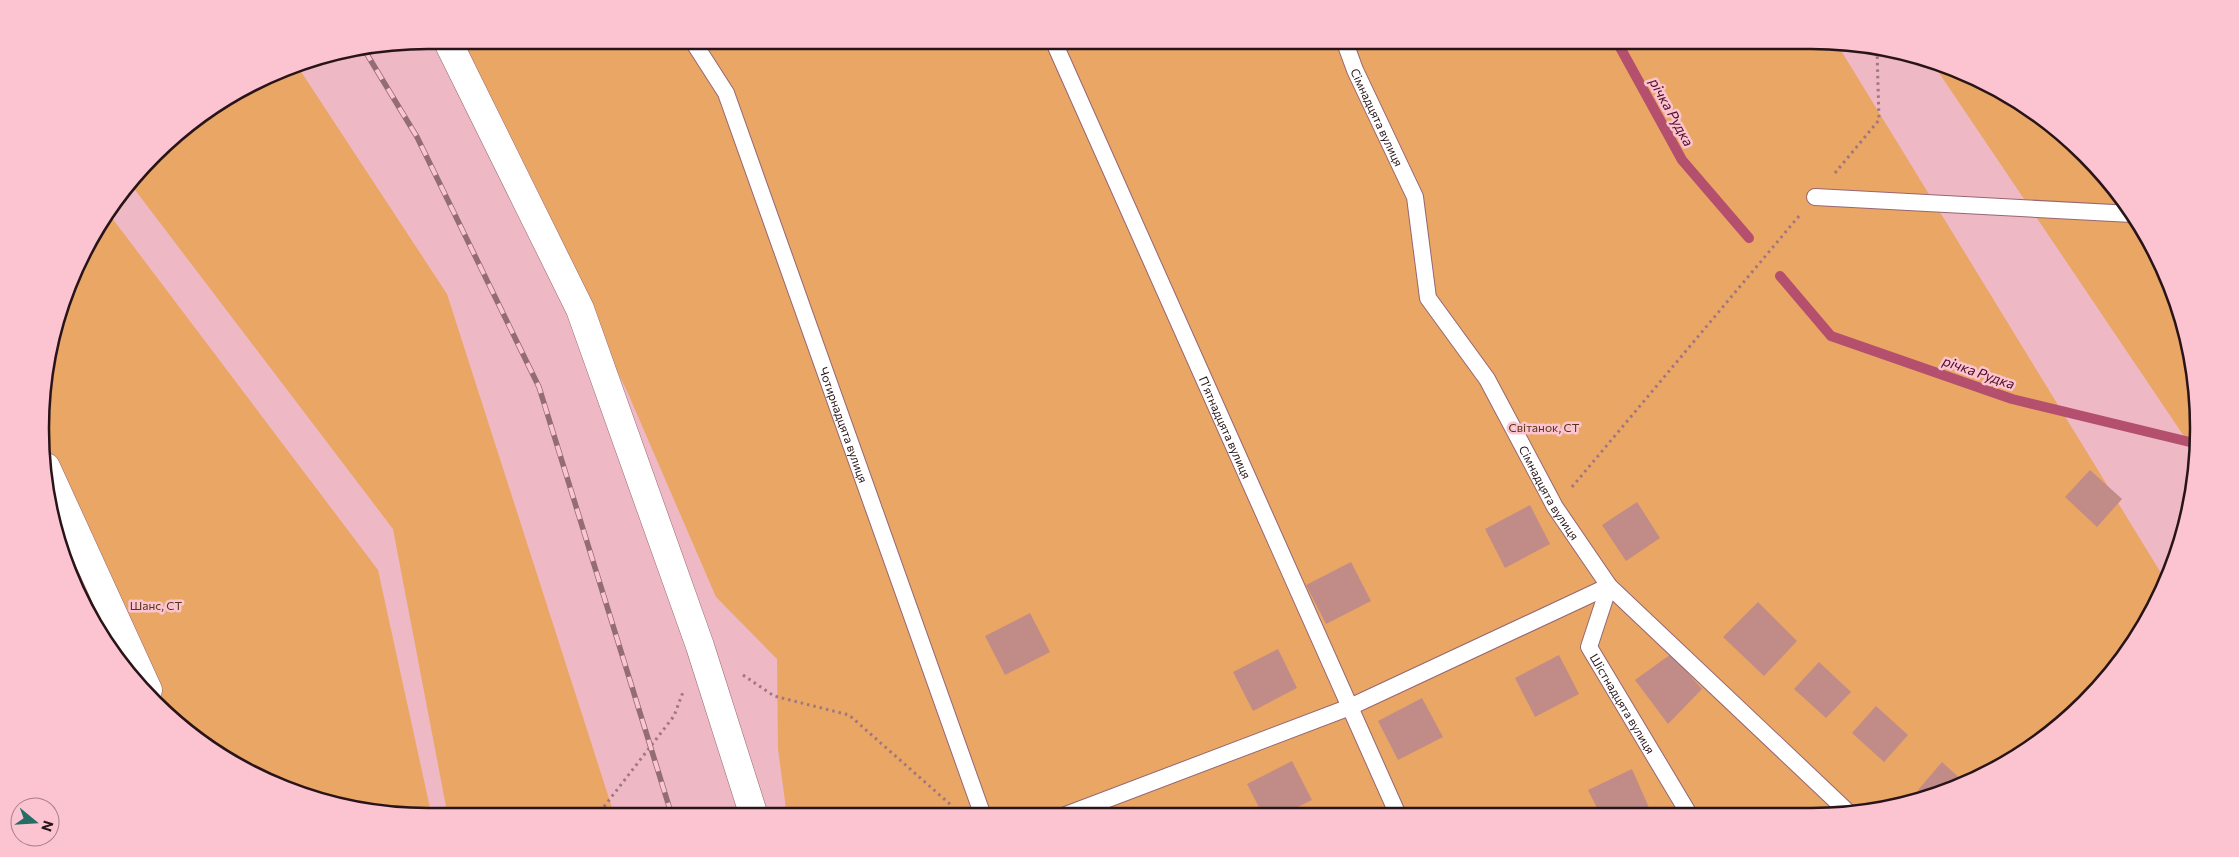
<svg xmlns="http://www.w3.org/2000/svg" width="2239" height="857" font-family="Commissioner,sans-serif">
<rect width="100%" height="100%" fill="#eeb8c4"/>
<g fill="#eaa664">
<polygon points="450,40 1810,40 1837,44 2164,578 2134,644 2067,720 1982,777 1861,814 787,816 778,749 777,659 716,597 627,391"/>
<polygon points="1931,61 1983,80 2047,120 2103,173 2147,234 2178,304 2196,378 2198,457"/>
<polygon points="296,64 447,294 615,817 448,817 393,529 132,186 173,136 234,92"/>
<polygon points="109,214 378,570 432,817 328,804 256,777 192,737 105,644 69,577 48,505 43,378 61,303 92,235"/>
</g>
<g fill="none" stroke-linecap="round" stroke-linejoin="round">
<g stroke="#b44f6d" stroke-width="10">
<polyline points="1616,40 1682,160 1749,238"/>
<polyline points="1780,276 1831,336 2012,399 2198,444"/>
</g>
</g>
<g fill="#c18c88">
<polygon points="2090,470 2122,499 2097,527 2065,497"/>
<polygon points="1637,502 1660,538 1626,561 1602,525"/>
<polygon points="1530,505 1550,544 1505,568 1485,529"/>
<polygon points="1351,562 1371,601 1326,624 1306,585"/>
<polygon points="1758,602 1797,641 1764,676 1723,637"/>
<polygon points="1030,613 1050,652 1005,675 985,636"/>
<polygon points="1278,649 1297,688 1253,711 1233,672"/>
<polygon points="1671,654 1702,689 1668,724 1635,680"/>
<polygon points="1559,655 1579,694 1535,717 1515,678"/>
<polygon points="1819,662 1851,692 1826,718 1794,689"/>
<polygon points="1422,698 1443,737 1398,760 1378,721"/>
<polygon points="1876,706 1908,735 1884,762 1852,733"/>
<polygon points="1292,761 1312,800 1282,815 1263,815 1247,784"/>
<polygon points="1942,762 1964,782 1924,795 1918,790"/>
<polygon points="1632,769 1650,810 1641,814 1600,814 1588,790"/>
</g>
<g fill="none" stroke-linecap="round" stroke-linejoin="round">
<g stroke="#976672" stroke-width="18">
<g id="service">
<path id="s1" d="M692,40L726,93L983,816"/>
<path id="s2" d="M1053,40L1398,815"/>
<path id="s3" d="M1344,40L1355,70L1415,197L1428,298L1487,379L1555,507L1609,586L1850,814"/>
<polyline points="1815,197 2132,214"/>
<path id="s4" d="M1609,586L1589,647L1689,814"/>
<polyline points="1063,816 1350,707 1609,586"/>
</g>
</g>
<g stroke="#976672" stroke-width="29">
<g id="minor">
<polyline points="447,40 580,309 700,646 754,816"/>
<polyline points="46,467 148,690"/>
</g>
</g>
<g stroke="#a07781" stroke-width="3" stroke-dasharray="2.5 4" stroke-linecap="butt">
<polyline points="1835,173 1879,120 1877,49"/>
<polyline points="1572,487 1799,216"/>
<polyline points="743,675 774,696 849,715 951,805"/>
<polyline points="596,817 674,716 683,692"/>
</g>
<use href="#service" stroke="#fff" stroke-width="16"/>
<use href="#minor" stroke="#fff" stroke-width="28"/>
<g stroke="#936c75" stroke-width="5.5">
<polyline id="rail" points="365,51 417,137 539,387 672,816"/>
</g>
<use href="#rail" stroke="#fcc4d1" stroke-width="4" stroke-dasharray="11" stroke-linecap="butt"/>
</g>
<g text-anchor="middle" dominant-baseline="central" stroke-width="5" stroke-linejoin="round" paint-order="stroke">
<g font-size="12" fill="#281419" stroke="#fcc4d1">
<text stroke="none"><textPath href="#s3" startOffset="84">Сімнадцята вулиця</textPath></text>
<text stroke="none"><textPath href="#s1" startOffset="415">Чотирнадцята вулиця</textPath></text>
<text stroke="none"><textPath href="#s2" startOffset="424">П’ятнадцята вулиця</textPath></text>
<text stroke="none"><textPath href="#s3" startOffset="504">Сімнадцята вулиця</textPath></text>
<text stroke="none"><textPath href="#s4" startOffset="130">Шістнадцята вулиця</textPath></text>
</g>
<g font-size="12" fill="#563615" stroke="#fcc4d1">
<text x="1544" y="427">Світанок, СТ</text>
<text x="156" y="605">Шанс, СТ</text>
</g>
<g font-size="14" font-style="italic" fill="#4d0b24" stroke="#fcc4d1">
<text transform="translate(1672 112) rotate(61)">річка Рудка</text>
<text transform="translate(1979 372) rotate(19)">річка Рудка</text>
</g>
</g>
<path d="M0 0H2239V857H0ZM428 49H1811A379 379 0 0 1 2190 428V429A379 379 0 0 1 1811 808H428A379 379 0 0 1 49 429V428A379 379 0 0 1 428 49Z" fill="#fcc4d1" fill-rule="evenodd"/>
<path fill="none" stroke="#281419" stroke-width="2.5" d="M428 49H1811A379 379 0 0 1 2190 428V429A379 379 0 0 1 1811 808H428A379 379 0 0 1 49 429V428A379 379 0 0 1 428 49Z"/>
<g transform="translate(35 822) rotate(108)"><circle r="24" fill="#fcc4d1" stroke="#a77e87"/>
<path d="M0-4L9 19L0 12L-9 19Z" fill="#256d65"/>
<text y="-8" font-size="14" font-weight="bold" text-anchor="middle" fill="#281419">N</text>
</g>
</svg>
